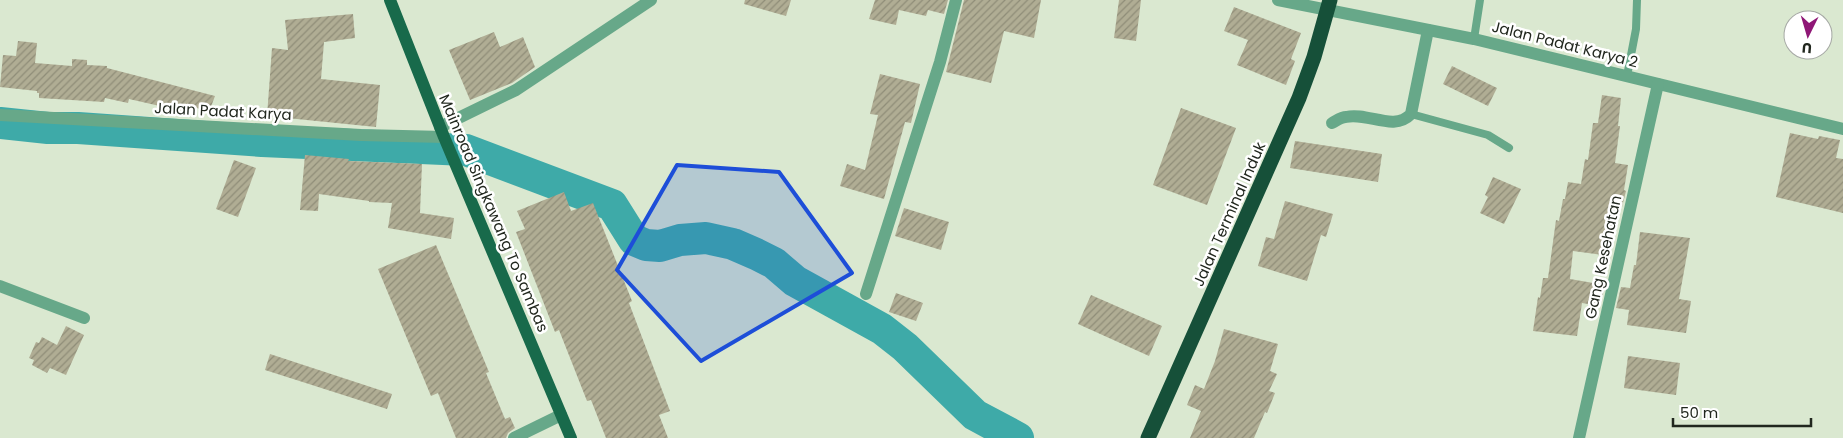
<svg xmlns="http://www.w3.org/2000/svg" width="1843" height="438" font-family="Poppins,sans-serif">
<defs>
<pattern id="building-hatch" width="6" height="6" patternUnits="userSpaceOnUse" patternTransform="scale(1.25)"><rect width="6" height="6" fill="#b0ad94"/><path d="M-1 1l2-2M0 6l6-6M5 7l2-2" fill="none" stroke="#8f8d78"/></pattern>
</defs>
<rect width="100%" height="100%" fill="#dae8d0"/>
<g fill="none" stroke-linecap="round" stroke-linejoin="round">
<polyline stroke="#3eaaa8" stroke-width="32" points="0,123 48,128 78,128 262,141 466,150 612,205 634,240 646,245 660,246 680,240 706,238 733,244 756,254 774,263 795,281 882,329 905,347 975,415 1018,438"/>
</g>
<g fill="url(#building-hatch)">
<polygon points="745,0 791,0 786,16 744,4"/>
<polygon points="875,0 948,0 944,14 928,10 926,16 899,10 896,25 869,19"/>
<polygon points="964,0 1041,0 1034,38 1004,31 991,83 946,72"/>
<polygon points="1119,0 1141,0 1136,41 1114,38"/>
<polygon points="1234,7 1301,33 1291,59 1295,61 1286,85 1237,65 1248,40 1224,31"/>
<polygon points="353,14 355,38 324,42 321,79 380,85 376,127 267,116 272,48 288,50 285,20"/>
<polygon points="494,32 500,47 523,37 535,67 512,83 470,100 449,50"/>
<polygon points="18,41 37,43 35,63 72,66 72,59 87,60 87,65 107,66 107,68 215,96 209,112 197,108 195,114 129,99 128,103 105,98 104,102 39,98 39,93 37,93 37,91 0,87 3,55 16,56"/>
<polygon points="1452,66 1497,88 1488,106 1443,84"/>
<polygon points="880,74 920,84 911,123 905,122 884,199 840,186 847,164 865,170 878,115 870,114"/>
<polygon points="1602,95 1621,98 1618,126 1620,126 1615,163 1628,165 1624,190 1626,191 1622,207 1615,206 1612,226 1607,226 1603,255 1573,251 1570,279 1605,285 1600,306 1582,303 1577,336 1533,331 1538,297 1540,298 1543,278 1548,278 1556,220 1559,221 1563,199 1565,199 1568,182 1581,184 1585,159 1588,160 1593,123 1598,123"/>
<polygon points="1181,108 1236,128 1207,205 1153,185"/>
<polygon points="1790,133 1818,139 1819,136 1840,140 1836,158 1843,159 1843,213 1776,197"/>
<polygon points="1295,141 1382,154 1378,182 1290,168"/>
<polygon points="305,155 349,159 348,161 422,164 420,213 454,218 451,239 388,228 392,203 369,202 369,201 319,194 318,211 300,210"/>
<polygon points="234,160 256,168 238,217 216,209"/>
<polygon points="1493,177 1521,189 1504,224 1480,213 1488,197 1485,195"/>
<polygon points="564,192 571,211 593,203 632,301 629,303 670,411 659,415 668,438 606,438 591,400 587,401 559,330 555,332 516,232 525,229 517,211"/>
<polygon points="1285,201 1333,214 1326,237 1321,235 1307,281 1258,266 1266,237 1274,239"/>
<polygon points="904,208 949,222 941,250 895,236"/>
<polygon points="1640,232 1690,238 1679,299 1691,301 1686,333 1627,325 1629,310 1616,308 1621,287 1630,288 1634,265 1636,265"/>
<polygon points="436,245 489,372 486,373 505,419 510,417 515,428 508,433 506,438 456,438 438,393 431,396 378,269"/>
<polygon points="896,293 923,303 916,321 889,312"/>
<polygon points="1091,295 1162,326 1149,356 1078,324"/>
<polygon points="66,326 84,335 66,375 50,368 47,373 32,365 34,360 29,358 36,342 39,343 42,337 57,345"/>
<polygon points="1224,329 1278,344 1270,371 1277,374 1269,391 1275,393 1267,413 1265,412 1254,438 1190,438 1201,411 1187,405 1195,385 1204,389 1215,361"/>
<polygon points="270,354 392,394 387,409 265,370"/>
<polygon points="1628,356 1680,363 1676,395 1624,388"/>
</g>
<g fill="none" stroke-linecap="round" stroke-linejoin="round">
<g stroke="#67a889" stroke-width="8">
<polyline points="1474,39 1480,0"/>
<polyline points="1627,76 1636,29 1637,0"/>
<polyline points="1411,114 1488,135 1509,148"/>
</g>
<g stroke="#67a889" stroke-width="12">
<polyline points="1278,0 1474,39 1843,129"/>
<polyline points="0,115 361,135 444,137"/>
<path d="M1332,123C1336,121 1341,117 1346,117C1368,112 1394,132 1411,114L1428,30"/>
<polyline points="440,127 516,90 651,0"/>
<polyline points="0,286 84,318"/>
<polyline points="866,294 940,62 956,0"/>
<polyline points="514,438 561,415"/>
<polyline points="1579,438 1658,84"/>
</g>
<polyline stroke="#186a4b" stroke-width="12" points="390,0 444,137 571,438"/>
<polyline stroke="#165039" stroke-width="15" points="1148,438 1299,98 1314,57 1330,0"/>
</g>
<path fill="#1d4ed8" fill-opacity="0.2" stroke="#1d4ed8" stroke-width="4" stroke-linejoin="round" d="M677,165L779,172L852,273L701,361L617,270Z"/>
<g text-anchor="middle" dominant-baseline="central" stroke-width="5" stroke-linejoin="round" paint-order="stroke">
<g font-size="15" fill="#21271e" stroke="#fff">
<text transform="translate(1565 44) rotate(14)">Jalan Padat Karya 2</text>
<text transform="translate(223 111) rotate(3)">Jalan Padat Karya</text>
<text transform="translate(494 213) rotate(67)">Mainroad Singkawang To Sambas</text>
<text transform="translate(1229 214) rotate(-66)">Jalan Terminal Induk</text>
<text transform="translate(1603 257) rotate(-78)">Gang Kesehatan</text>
</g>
</g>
<g transform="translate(1808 35) rotate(185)"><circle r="24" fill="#ffffff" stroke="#a6a9a5"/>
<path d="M0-4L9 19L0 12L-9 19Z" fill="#8f1776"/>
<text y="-8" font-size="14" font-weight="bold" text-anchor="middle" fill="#21271e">U</text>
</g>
<path d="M1673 418v8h138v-8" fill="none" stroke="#21271e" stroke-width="2.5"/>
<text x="1680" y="418" font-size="15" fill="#21271e" stroke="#ffffff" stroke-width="4" paint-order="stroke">50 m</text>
</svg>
